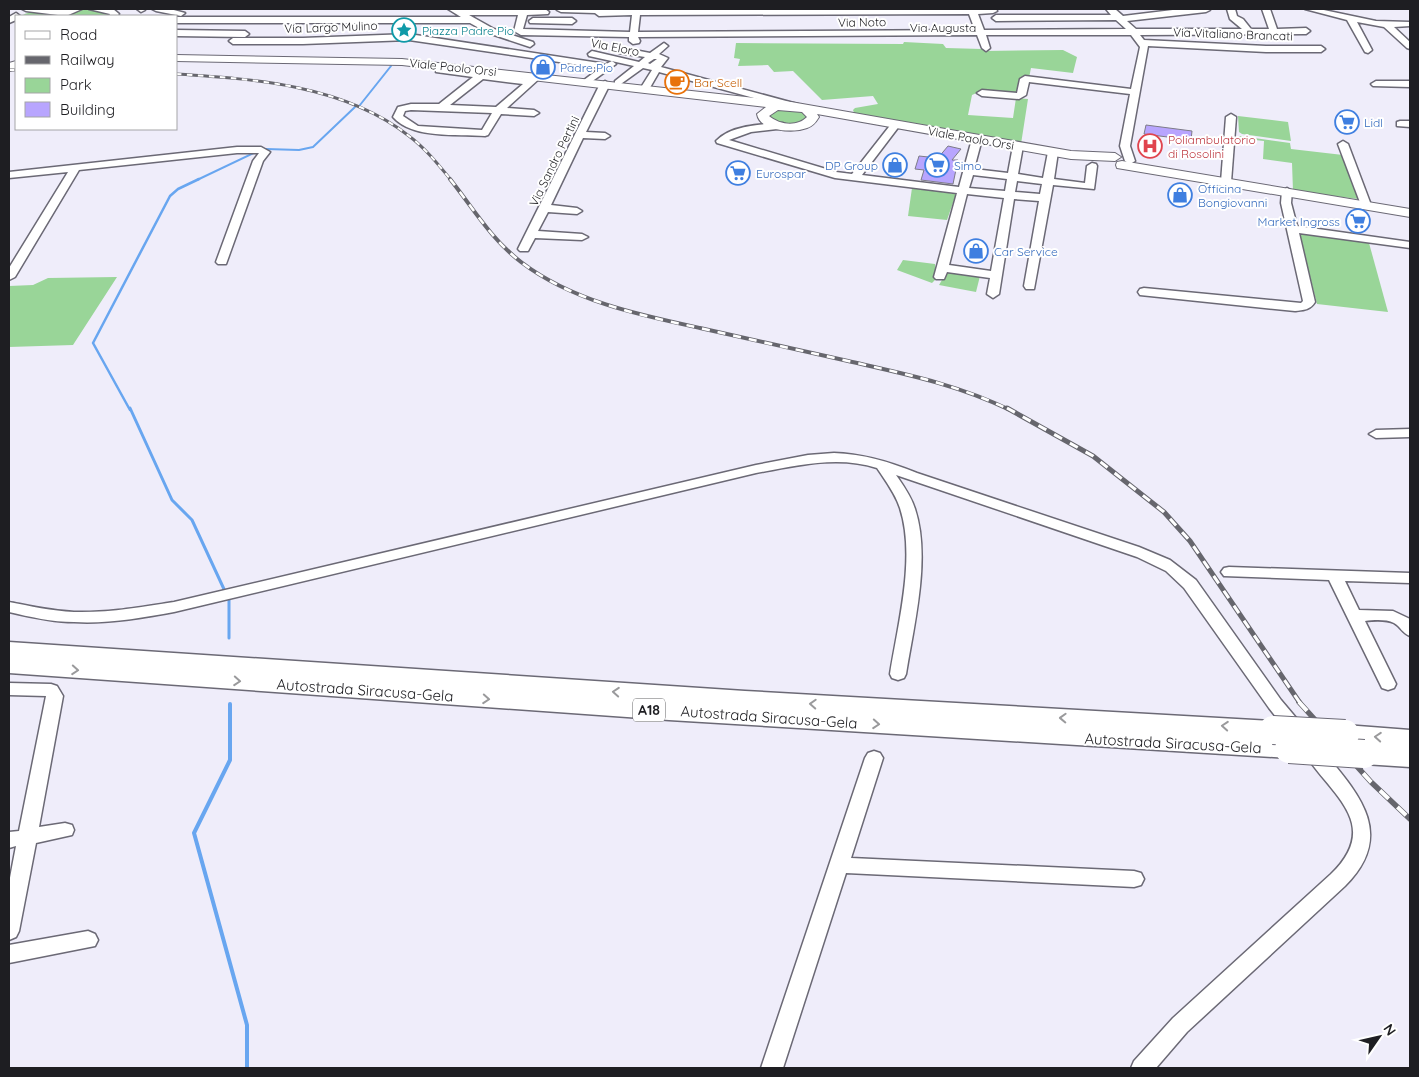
<svg xmlns="http://www.w3.org/2000/svg" width="1419" height="1077" font-family="Quicksand,sans-serif">
<rect width="100%" height="100%" fill="#efedfa"/>
<g fill="#99d598">
<path d="M81,9L111,13L110,15L21,16C41,4 58,21 81,9Z"/>
<polygon points="904,42 943,44 946,48 982,49 984,51 1063,50 1077,57 1073,73 1031,68 1029,78 1021,78 1017,94 981,91 972,95 968,115 1013,118 1016,98 1028,99 1021,144 855,115 853,110 855,108 878,104 873,96 822,100 793,71 774,72 768,65 738,66 740,59 734,58 736,43 903,44"/>
<path d="M774,110H800L807,115V118C791,126 781,127 767,115Z"/>
<polygon points="1238,116 1288,122 1291,141 1242,134 1239,132"/>
<polygon points="1240,136 1290,143 1291,149 1343,155 1358,199 1293,191 1292,163 1263,159 1264,141 1236,138"/>
<polygon points="912,188 956,194 947,220 908,216"/>
<polygon points="1299,233 1369,243 1388,312 1317,304"/>
<polygon points="903,260 935,264 936,279 932,283 897,270"/>
<polygon points="948,270 980,276 976,292 939,285"/>
<polygon points="117,277 73,345 9,347 9,286 33,285 48,278"/>
</g>
<g fill="none" stroke-linecap="round" stroke-linejoin="round">
<g stroke="#68a6f0" stroke-width="2">
<polyline points="360,105 391,66"/>
<polyline points="266,149 299,150 313,147 355,107"/>
<polyline points="197,180 256,152"/>
</g>
<polyline stroke="#68a6f0" stroke-width="2.5" points="130,410 93,343 170,196 178,189 199,179"/>
<polyline stroke="#68a6f0" stroke-width="3" points="130,408 172,500 192,520 229,600 229,638"/>
<polyline stroke="#68a6f0" stroke-width="4" points="230,704 230,760 194,833 247,1025 247,1068"/>
</g>
<g fill="#b8a5fe" stroke="#7d7b87">
<polygon points="1146,125 1192,131 1191,140 1144,134"/>
<polygon points="948,146 961,149 952,160 958,160 953,184 921,180 924,170 915,169 919,156 938,158"/>
</g>
<g fill="none" stroke-linecap="round" stroke-linejoin="round">
<g stroke="#6b6975" stroke-width="3">
<g id="minor">
<polygon points="22,9 82,9 66,16 26,11"/>
<polygon points="89,9 113,9 119,14 117,16 109,16 110,14"/>
<polygon points="137,9 145,9 145,10 141,12"/>
<polygon points="152,9 170,9 185,13 181,16 156,11"/>
<path d="M448,9H545L549,12L548,14L527,15L523,29L630,32L632,15L599,16L595,13L561,12L557,10L996,9L997,11L993,13L978,14L984,30L1126,29L1116,20L996,21L992,18L996,15H1111L1106,9H1115L1123,16L1181,9L1210,10L1206,12L1127,21L1136,29H1242L1230,19L1227,9H1235L1237,16L1243,19L1251,29H1269L1262,9H1270L1277,29L1306,28L1310,31L1306,34L1140,35L1144,40L1266,46H1321L1325,49L1321,52H1266L1148,46L1130,146L1135,161L1130,164L1125,161L1120,146L1130,94L1029,82L1026,95L1019,99L982,96L977,93L982,90L1017,93L1020,79L1025,76L1131,89L1140,47L1131,35H986L990,48L986,51L982,48L977,35L638,37L640,41L639,43L633,44L629,41V37L521,35L514,31L518,15H469L494,29L533,42L534,44L530,47L488,33L470,23H176V17H461ZM969,14L975,30L638,32L640,15Z"/>
<polygon points="1305,9 1319,9 1376,21 1410,22 1410,26 1394,27 1410,42 1410,49 1407,48 1384,27 1357,22 1372,50 1368,53 1365,52 1347,20"/>
<polygon points="16,13 20,16 16,16 16,20 9,23 9,17"/>
<polygon points="533,18 572,18 576,21 572,24 530,23 529,21"/>
<polygon points="176,30 245,31 249,34 245,37 176,36"/>
<polygon points="409,34 606,64 612,61 616,64 587,85 582,82 584,80 600,68 409,40 303,44 233,44 229,41 233,38 303,38"/>
<path d="M664,43L668,46L659,54L668,58L661,67L801,105L803,107L798,110L659,72L648,91L645,92L640,89L652,70L643,68L618,86L615,85V81L634,66L589,56L588,54L592,51L639,62L645,57L619,53L615,50L619,47L650,53ZM654,59H657L650,64L648,63Z"/>
<path d="M439,67L528,79L534,74H540V78L507,108L534,110L539,113L534,116L501,114L488,135L485,136C457,134 412,139 393,117L398,107L411,104H439L473,77L436,72V68ZM483,79L523,84L496,107L450,105ZM411,110L492,113L482,130L418,126L403,116L405,111Z"/>
<polygon points="605,81 610,84 586,132 605,133 610,136 605,139 583,138 551,205 577,208 582,211 577,214 548,212 538,231 582,234 588,237 582,240 535,238 528,251 520,251 518,249 600,84"/>
<polygon points="1376,81 1410,81 1410,87 1373,86 1371,84"/>
<polygon points="1231,114 1236,117 1231,182 1226,185 1221,182 1226,117"/>
<polygon points="1400,121 1410,121 1410,127 1397,126 1397,122"/>
<path d="M895,122L900,125L862,175L959,187L972,139L977,136L982,139L974,169L1008,173L1013,146L1018,143L1023,146L1018,174L1043,178L1048,152L1053,149L1058,152L1054,179L1085,183L1087,166L1092,163L1096,164L1097,166L1094,189L1053,185L1034,289H1026L1024,286L1039,201L1014,199L999,294L993,298L987,294L990,278L947,272L944,279H936L934,277L957,193L835,178L717,143L716,141C731,125 762,124 783,123L788,126L786,128L751,132L729,140L836,172L852,174L892,123ZM973,175L1007,179L1005,191L969,188ZM1017,181L1042,184L1040,194L1015,192ZM967,194L1004,198L991,271L949,265Z"/>
<polygon points="1343,141 1348,144 1371,205 1370,207 1366,208 1361,205 1338,144"/>
<polygon points="237,147 261,147 270,152 263,161 226,264 218,264 216,262 253,161 259,153 237,153 79,170 15,277 9,280 9,268 68,172 9,178 9,172"/>
<path d="M1287,188L1292,191L1291,203L1297,226L1410,242V248L1299,233L1315,302C1310,310 1304,310 1295,311L1140,295L1138,292L1140,289L1144,288L1301,303L1303,301L1281,203L1282,191Z"/>
<polygon points="1410,429 1410,437 1376,438 1369,434 1376,430"/>
<path d="M834,453C864,454 890,462 917,473L1139,547L1170,560L1196,580L1281,700L1303,726L1306,731L1303,736L1297,738L1291,736L1269,708L1184,588L1166,571L1137,557L896,475C903,485 911,496 915,509C931,558 914,624 906,674L904,678L898,680L892,678L890,674C898,624 916,557 900,508C895,493 885,480 877,468C837,455 796,466 756,473L174,612C141,618 107,624 74,622C52,622 30,617 9,612V602C30,606 52,611 74,612C108,613 141,607 174,602L756,465L808,455Z"/>
<path d="M1229,567L1410,573V583L1345,581L1359,610L1393,611L1410,619V636C1402,633 1401,627 1394,623C1386,619 1374,620 1365,621L1396,684L1394,688L1388,690L1382,688L1329,580L1224,576L1221,572L1224,568Z"/>
<polygon points="9,683 51,684 57,686 63,696 39,827 65,823 72,825 74,830 72,835 36,843 19,931 16,937 9,940 9,883 16,846 9,848 9,832 19,831 46,696 9,695"/>
<path d="M1311,742L1317,744C1355,790 1399,832 1345,886L1187,1032L1156,1068H1131L1134,1061L1173,1018L1331,874C1385,822 1326,792 1302,749L1305,744Z"/>
<polygon points="874,751 880,753 883,758 851,858 1134,871 1141,873 1144,879 1141,885 1134,887 846,873 783,1068 761,1068 865,758 868,753"/>
<polygon points="88,931 95,934 98,940 95,946 9,963 9,945"/>
</g>
</g>
<g stroke="#6b6975" stroke-width="2">
<g id="major">
<path d="M176,55L402,59L791,102L1071,151L1115,153L1121,157L1115,161L1071,159L817,114L819,117C816,122 813,126 807,128C794,133 760,132 757,114L766,107L402,65L176,61ZM778,110L802,112L807,117C797,127 780,125 769,116Z"/>
<polygon points="16,61 16,69 9,71 9,63"/>
<polygon points="1122,161 1410,209 1410,217 1117,168 1116,165 1117,162"/>
</g>
</g>
<g stroke="#6b6975" stroke-width="3">
<g id="highway">
<polygon points="9,642 745,691 1273,721 1282,723 1285,730 1282,737 1275,739 1298,742 1302,749 1298,756 1289,758 669,720 9,673"/>
<polygon points="1345,725 1410,730 1410,767 1364,764 1355,761 1351,754 1355,747 1363,745 1336,741 1333,734 1336,727"/>
</g>
</g>
<use href="#minor" fill="#fff" fill-rule="evenodd"/>
<use href="#major" fill="#fff" fill-rule="evenodd"/>
<use href="#highway" fill="#fff" fill-rule="evenodd"/>
<g stroke="#66666d" stroke-width="3">
<g id="rail-far3">
<polyline points="9,70 16,70"/>
<path d="M176,74C255,79 344,85 409,136C425,148 438,164 451,180"/>
</g>
</g>
<g stroke="#66666d" stroke-width="4">
<path id="rail-far2" d="M450,179C473,208 491,239 521,262C572,301 639,315 700,328C749,339 798,350 848,361C905,374 956,384 1010,410"/>
</g>
<g stroke="#66666d" stroke-width="5">
<polyline id="rail-far1" points="1007,408 1093,456 1164,512 1190,541 1300,703"/>
</g>
<g stroke="#66666d" stroke-width="5.5">
<polyline id="rail" points="1299,702 1371,782 1410,819"/>
</g>
<use href="#rail-far3" stroke="#fff" stroke-width="2" stroke-dasharray="5.5" stroke-linecap="butt"/>
<use href="#rail-far2" stroke="#fff" stroke-width="2.5" stroke-dasharray="8" stroke-linecap="butt"/>
<use href="#rail-far1" stroke="#fff" stroke-width="3" stroke-dasharray="9" stroke-linecap="butt"/>
<use href="#rail" stroke="#fff" stroke-width="4" stroke-dasharray="12" stroke-linecap="butt"/>
<g stroke="#6b6975" stroke-width="30" stroke-linecap="butt">
<g id="highway-bridge">
<polyline points="1273,730 1345,734"/>
<polyline points="1289,749 1364,754"/>
</g>
</g>
<use href="#highway-bridge" stroke="#fff" stroke-width="28"/>
</g>
<defs><path id="oneway-chevron" d="M-2-3.5L2.5 0L-2 3.5" fill="none" stroke-width="1.6" stroke-linecap="round" stroke-linejoin="round" transform="scale(1.25)"/></defs>
<g stroke="#9a9a9c">
<use href="#oneway-chevron" transform="translate(75 670) rotate(4)"/>
<use href="#oneway-chevron" transform="translate(237 681) rotate(4)"/>
<use href="#oneway-chevron" transform="translate(616 692) rotate(-176)"/>
<use href="#oneway-chevron" transform="translate(486 699) rotate(4)"/>
<use href="#oneway-chevron" transform="translate(813 704) rotate(-177)"/>
<use href="#oneway-chevron" transform="translate(1063 718) rotate(-178)"/>
<use href="#oneway-chevron" transform="translate(876 724) rotate(4)"/>
<use href="#oneway-chevron" transform="translate(1225 726) rotate(-176)"/>
<use href="#oneway-chevron" transform="translate(1378 737) rotate(-176)"/>
</g>
<defs>
<g id="sight-ring" transform="scale(1.25)"><circle r="9.5" fill="#fff" stroke="#0f9aa8" stroke-width="1.5"/><path d="M0-6L1.8-2.2L6-1.7L2.9 1.2L3.7 5.4L0 3.3L-3.7 5.4L-2.9 1.2L-6-1.7L-1.8-2.2Z" fill="#0f9aa8"/></g>
<g id="shop-ring" transform="scale(1.25)"><circle r="9.5" fill="#fff" stroke="#3f7fe0" stroke-width="1.5"/><path d="M-5-2.5h2.3a2.7 3.5 0 0 1 5.4 0H5L5.5 6h-11ZM-1.5-2.5h3a1.5 2.3 0 0 0-3 0Z" fill="#3f7fe0"/></g>
<g id="cafe-ring" transform="scale(1.25)"><circle r="9.5" fill="#fff" stroke="#e8710a" stroke-width="1.5"/><path d="M-5.5-4.5H6V0H3Q3 3.5 0 3.5H-2.5Q-5.5 3.5-5.5 0ZM3-3.2v2h1.7v-2ZM-6 4.5H4V6H-6Z" fill="#e8710a"/></g>
<g id="supermarket-ring" transform="scale(1.25)"><circle r="9.5" fill="#fff" stroke="#3f7fe0" stroke-width="1.5"/><path d="M-6-5.5h2.5l.6 2H6L4.5 2H-2.5L-4.4-4H-6ZM-1.5 3.2a1.3 1.3 0 1 0 .1 0ZM3 3.2a1.3 1.3 0 1 0 .1 0Z" fill="#3f7fe0"/></g>
<g id="hospital-ring" transform="scale(1.25)"><circle r="9.5" fill="#fff" stroke="#e0444e" stroke-width="1.5"/><path d="M-5-5h3v3.5h4V-5h3V5h-3V1.5h-4V5h-3Z" fill="#e0444e"/></g>
</defs>
<g fill-rule="evenodd">
<use href="#sight-ring" x="404" y="30"/>
<use href="#shop-ring" x="543" y="67"/>
<use href="#cafe-ring" x="677" y="82"/>
<use href="#supermarket-ring" x="1347" y="122"/>
<use href="#hospital-ring" x="1150" y="146"/>
<use href="#shop-ring" x="895" y="165"/>
<use href="#supermarket-ring" x="937" y="165"/>
<use href="#supermarket-ring" x="738" y="173"/>
<use href="#shop-ring" x="1180" y="195"/>
<use href="#supermarket-ring" x="1358" y="221"/>
<use href="#shop-ring" x="976" y="251"/>
</g>
<g text-anchor="middle" dominant-baseline="central" stroke-width="4" stroke-linejoin="round" paint-order="stroke">
<g font-size="12" fill="#1e1e22" stroke="#fff">
<text transform="translate(862 22) rotate(-1)">Via Noto</text>
<text transform="translate(331 27) rotate(-2)">Via Largo Mulino</text>
<text x="943" y="27">Via Augusta</text>
<text transform="translate(1233 34) rotate(2)">Via Vitaliano Brancati</text>
<text transform="translate(615 47) rotate(11)">Via Eloro</text>
<text transform="translate(453 67) rotate(6)">Viale Paolo Orsi</text>
<text transform="translate(971 138) rotate(10)">Viale Paolo Orsi</text>
<text transform="translate(554 161) rotate(-64)">Via Sandro Pertini</text>
</g>
<g font-size="12" fill="#0d838f" stroke="#fff" text-anchor="start">
<text x="422" y="30">Piazza Padre Pio</text>
</g>
<g font-size="12" fill="#366cbe" stroke="#fff" text-anchor="start">
<text x="560" y="67">Padre Pio</text>
<text x="1364" y="122">Lidl</text>
<text x="878" y="165" text-anchor="end">DP Group</text>
<text x="954" y="165">Simo</text>
<text x="756" y="173">Eurospar</text>
<text x="1198" y="188">Officina<tspan x="1198" dy="14">Bongiovanni</tspan></text>
<text x="1340" y="221" text-anchor="end">Market Ingross</text>
<text x="994" y="251">Car Service</text>
</g>
<g font-size="12" fill="#c56008" stroke="#fff" text-anchor="start">
<text x="694" y="82">Bar Scell</text>
</g>
<g font-size="12" fill="#be3a42" stroke="#fff" text-anchor="start">
<text x="1168" y="139">Poliambulatorio<tspan x="1168" dy="14">di Rosolini</tspan></text>
</g>
<rect fill="#fff" stroke="#626264" stroke-width="1" x="633" y="698.5" width="32" height="23" rx="4"/>
<g font-size="14" font-weight="bold" fill="#1e1e22">
<text x="649" y="710">A18</text>
</g>
<g font-size="15" fill="#1e1e22" stroke="#fff">
<text transform="translate(365 690) rotate(4)">Autostrada Siracusa-Gela</text>
<text transform="translate(769 717) rotate(4)">Autostrada Siracusa-Gela</text>
<text transform="translate(1173 743) rotate(3)">Autostrada Siracusa-Gela</text>
</g>
</g>
<rect width="1419" height="1077" fill="none" stroke="#1e1e22" stroke-width="20"/>
<rect x="15" y="15" width="162" height="115" fill="#ffffff" stroke="#a5a5a7"/>
<rect x="25" y="31" width="25" height="8" fill="#ffffff" stroke="#a5a5a7"/>
<text x="60" y="40" font-size="15" fill="#1e1e22">Road</text>
<rect x="25" y="56" width="25" height="8" fill="#66666d" stroke="#a5a5a7"/>
<text x="60" y="65" font-size="15" fill="#1e1e22">Railway</text>
<rect x="25" y="78" width="25" height="15" fill="#99d598" stroke="#a5a5a7"/>
<text x="60" y="90" font-size="15" fill="#1e1e22">Park</text>
<rect x="25" y="102" width="25" height="15" fill="#b8a5fe" stroke="#a5a5a7"/>
<text x="60" y="115" font-size="15" fill="#1e1e22">Building</text>
<g transform="translate(1379 1037) rotate(56)" stroke="#ffffff" stroke-width="4" paint-order="stroke">
<path d="M0-4L9 19L0 12L-9 19Z" fill="#1e1e22"/>
<text y="-8" font-size="14" font-weight="bold" text-anchor="middle" fill="#1e1e22">N</text>
</g>
</svg>
